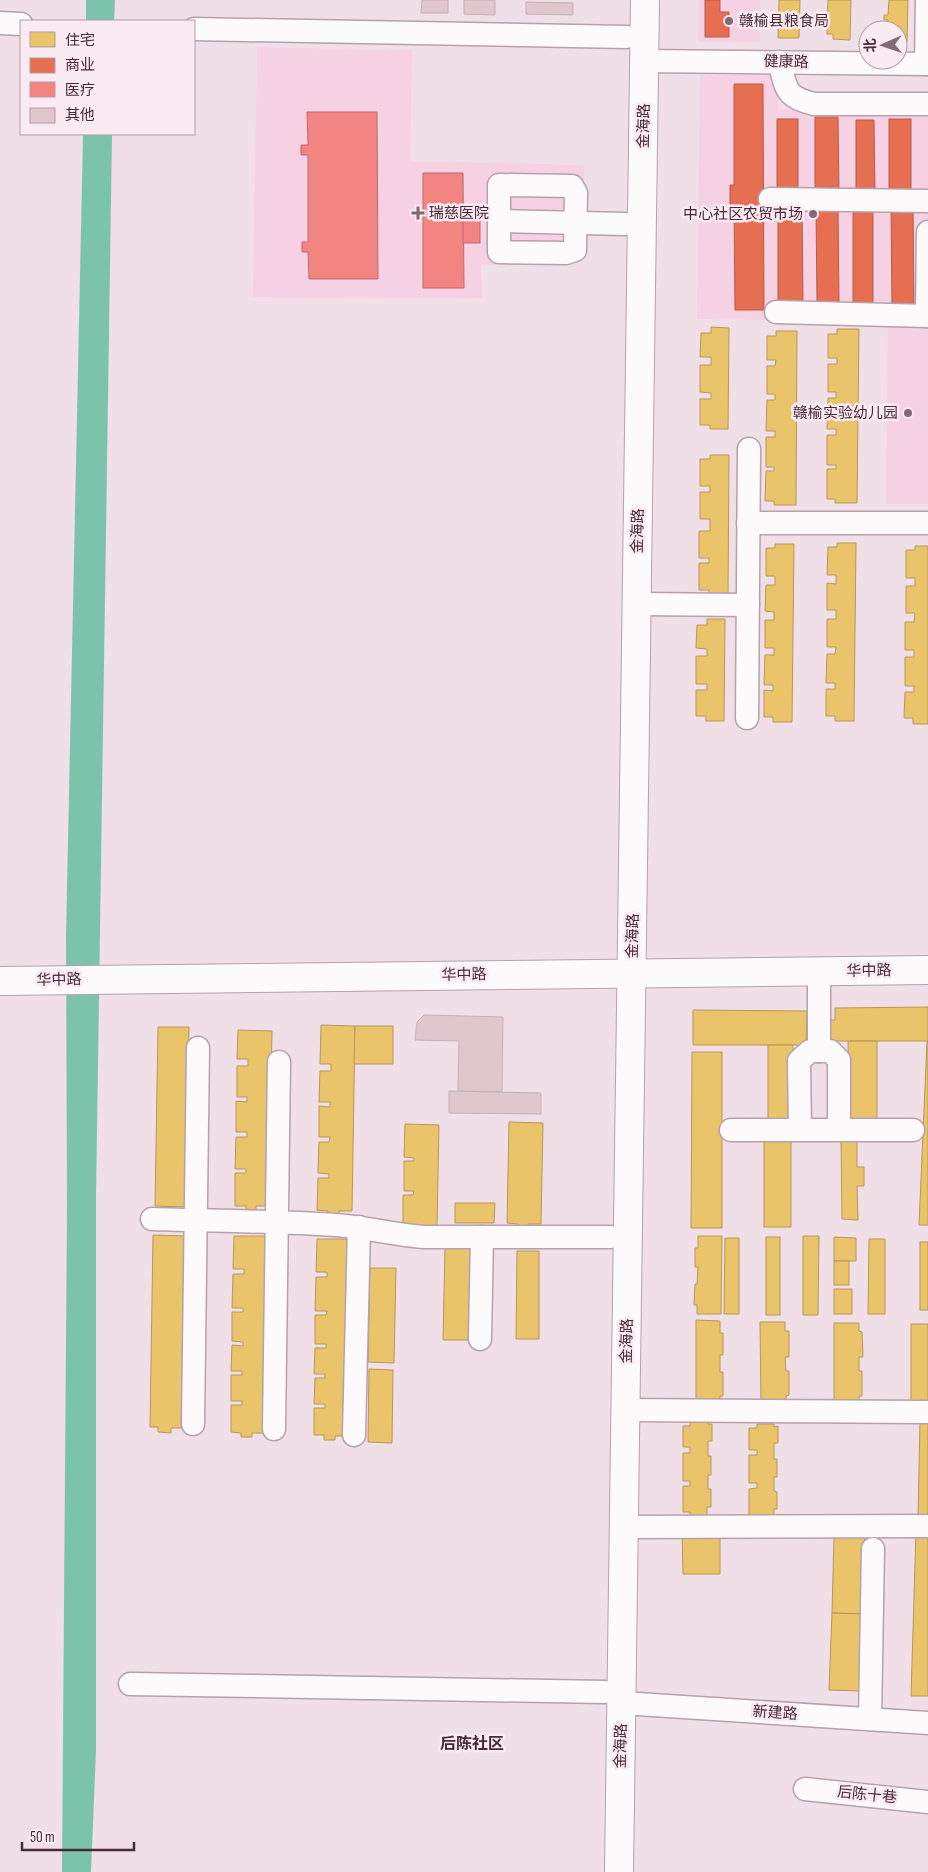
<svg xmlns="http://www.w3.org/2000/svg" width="928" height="1872" font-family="'Sofia Sans Condensed','Noto Sans SC',sans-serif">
<rect width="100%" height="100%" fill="#f0dfe7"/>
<g fill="#f6d1e3">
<polygon points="698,0 760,0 760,42 698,41"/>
<polygon points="257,47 412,50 410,161 584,165 582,262 481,265 482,298 253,297"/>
<polygon points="778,75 778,109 928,109 928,504 886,504 888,322 697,319 700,76"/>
</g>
<g fill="#7cc3ac">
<polygon points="86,0 115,0 114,21 86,21"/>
<polygon points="83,134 112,134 96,1196 96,1750 91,1872 62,1872 67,1207 66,935"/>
</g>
<g fill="#e9c46a" stroke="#b8965b">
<polygon points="779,0 800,0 799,38 778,38"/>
<polygon points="828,0 851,0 850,40 833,39 833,34 827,34"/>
<polygon points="889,0 908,0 907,42 898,42 898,30 888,30 888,20 884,20 884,15 888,15"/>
<polygon points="711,327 729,328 728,429 710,429 710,425 700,425 700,399 711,399 711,393 700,392 700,365 711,365 711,357 700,357 701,333 711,333"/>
<polygon points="837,329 859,329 857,503 835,503 835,499 827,499 827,469 836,469 836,465 827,465 827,435 836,435 836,429 827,429 828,398 836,398 836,392 828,392 828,364 837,364 837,358 828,358 828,334 837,334"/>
<polygon points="776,331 797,331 796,505 774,505 774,501 765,501 766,471 774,471 774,467 766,467 766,437 775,437 775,431 766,431 767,400 775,400 775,394 767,394 767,366 775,366 776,360 767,360 767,336 776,336"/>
<polygon points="710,455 729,455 728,596 709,596 709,590 699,590 699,563 709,563 709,558 699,558 699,531 710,531 710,519 700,519 700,492 710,492 710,486 700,486 700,459 710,459"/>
<polygon points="837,543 856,543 854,721 835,721 835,716 826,716 826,689 835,689 835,683 826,683 827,654 835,654 836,647 827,647 827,619 836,619 836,610 827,610 827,583 836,584 836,575 827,575 828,547 837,547"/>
<polygon points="775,544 794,544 792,722 773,722 773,717 764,717 764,690 773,691 773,685 764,685 765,655 774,655 774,648 765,648 765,620 774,620 774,612 765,611 766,585 775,585 775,576 766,576 766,548 775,548"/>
<polygon points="915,546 928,546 928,724 913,724 913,718 904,718 905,692 914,692 914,686 905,686 905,657 914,657 914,650 905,650 905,622 914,622 915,613 906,613 906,586 915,586 915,578 906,578 906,550 915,550"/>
<polygon points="707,619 725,619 724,721 706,721 706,716 696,716 696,690 707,690 707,684 696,684 696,656 707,656 707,649 696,648 697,625 707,625"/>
<polygon points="928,1007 928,1041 826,1041 826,1020 835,1020 835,1008"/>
<polygon points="693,1010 807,1011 806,1045 693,1045"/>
<polygon points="321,1025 355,1026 352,1211 339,1211 339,1214 328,1214 328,1211 317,1210 318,1178 329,1178 329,1174 318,1173 319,1142 329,1142 330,1137 319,1137 319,1106 330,1107 330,1102 319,1102 320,1071 331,1071 331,1064 320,1064"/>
<polygon points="355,1026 393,1026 393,1064 354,1064"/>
<polygon points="158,1027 189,1027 186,1207 155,1206"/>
<polygon points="238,1030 272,1031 269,1206 256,1206 256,1210 246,1209 246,1206 235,1206 235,1173 246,1173 246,1169 235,1169 236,1137 247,1137 247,1132 236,1132 236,1101 247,1102 247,1097 237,1097 237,1066 248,1066 248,1059 237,1059"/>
<polygon points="848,1041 877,1041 877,1120 849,1120"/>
<polygon points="927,1041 928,1041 928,1225 919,1225"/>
<polygon points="768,1045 793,1045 792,1122 768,1122"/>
<polygon points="692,1052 722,1052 722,1228 691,1228"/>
<polygon points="509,1122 543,1123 541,1224 528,1224 528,1227 518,1227 518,1224 507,1223"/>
<polygon points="405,1124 439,1125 437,1226 403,1225 403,1195 413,1195 414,1191 404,1191 404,1161 414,1161 414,1158 404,1157"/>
<rect x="764" y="1139" width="27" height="88"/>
<polygon points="841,1139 857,1139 857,1167 864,1167 864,1186 857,1186 858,1220 842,1219"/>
<polygon points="455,1203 495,1203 494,1223 455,1223"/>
<polygon points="153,1235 185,1236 182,1428 171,1428 171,1433 158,1432 158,1427 150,1427"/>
<polygon points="234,1236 268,1236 265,1433 252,1433 252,1437 241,1437 241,1433 231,1432 231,1405 242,1405 242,1401 231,1401 231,1375 242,1375 242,1371 231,1371 232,1345 243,1346 243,1342 232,1341 232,1312 243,1312 243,1308 232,1308 233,1274 244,1274 244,1269 233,1269"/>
<polygon points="698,1236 722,1236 721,1314 697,1314 697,1305 694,1305 695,1284 697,1284 698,1267 695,1267 695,1248 698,1248"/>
<polygon points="803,1236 819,1236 818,1315 803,1315"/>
<rect x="766" y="1237" width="14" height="78"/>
<polygon points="834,1237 856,1238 856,1261 834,1261"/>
<polygon points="725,1238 739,1238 739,1314 724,1314"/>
<polygon points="317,1239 351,1239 348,1436 335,1436 335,1440 324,1440 324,1435 314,1435 314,1408 325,1408 325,1404 314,1404 315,1378 325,1378 325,1374 314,1374 315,1348 326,1348 326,1344 315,1344 315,1315 326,1315 327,1311 315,1311 316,1277 327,1277 327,1272 316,1272"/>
<polygon points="869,1239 885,1239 885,1314 868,1314"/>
<rect x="920" y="1242" width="8" height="68"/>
<polygon points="445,1247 476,1248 474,1340 443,1340"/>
<polygon points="517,1251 539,1251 539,1339 516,1339"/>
<rect x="834" y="1261" width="15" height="24"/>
<polygon points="370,1268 396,1268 394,1363 368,1362"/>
<rect x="834" y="1289" width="18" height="25"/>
<polygon points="696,1320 720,1321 720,1333 723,1333 723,1355 720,1355 720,1372 723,1372 723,1396 720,1396 720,1404 696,1403"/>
<polygon points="760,1322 785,1322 785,1331 789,1331 789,1357 785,1357 786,1371 789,1371 789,1395 786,1396 786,1403 761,1403"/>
<polygon points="834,1323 859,1323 859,1331 862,1332 863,1357 859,1357 859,1371 862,1371 862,1396 859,1396 859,1403 834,1403"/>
<rect x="911" y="1324" width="17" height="81"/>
<polygon points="369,1369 393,1370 392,1443 368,1442"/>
<polygon points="920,1421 928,1421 928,1518 918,1518"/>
<polygon points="690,1422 708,1422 708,1424 712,1424 712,1441 708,1441 708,1456 711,1456 711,1475 708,1475 708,1489 711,1489 711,1507 707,1507 707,1518 690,1518 690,1512 683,1512 683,1486 690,1486 690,1481 683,1481 683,1453 690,1453 690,1447 683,1447 683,1426 690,1426"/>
<polygon points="757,1424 774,1424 774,1427 778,1426 778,1443 774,1443 774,1459 777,1459 777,1477 774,1477 774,1491 777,1492 777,1509 774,1509 774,1520 757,1520 757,1515 749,1515 749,1489 757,1488 757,1483 749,1483 749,1455 757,1455 757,1450 749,1450 749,1428 757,1428"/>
<polygon points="682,1530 720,1530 720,1574 683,1574"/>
<polygon points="916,1531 928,1532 928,1696 911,1696"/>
<polygon points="834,1536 865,1537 863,1614 832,1613"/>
<polygon points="832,1613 863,1614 861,1691 829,1690"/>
</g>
<g fill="#e76f51" stroke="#b75a4a">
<polygon points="705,0 720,0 720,12 729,12 729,37 705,37"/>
<polygon points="734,84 763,84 764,310 735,310 734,209 730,209 730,185 734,185"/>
<polygon points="815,117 838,117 839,191 815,191"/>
<rect x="777" y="119" width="21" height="74"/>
<rect x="889" y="119" width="22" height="74"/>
<polygon points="856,120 874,120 875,192 856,192"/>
<polygon points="778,204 802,204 803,303 778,303"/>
<polygon points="891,206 913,206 914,304 892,304"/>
<polygon points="816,208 838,208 839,302 817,302"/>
<rect x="853" y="208" width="20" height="95"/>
</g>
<g fill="#f28482" stroke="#bf696c">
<polygon points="307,112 377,112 378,279 309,279 308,252 302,252 302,242 308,242 308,155 301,155 301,145 308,145"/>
<polygon points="423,173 463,173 464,288 423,288"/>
<rect x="463" y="212" width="17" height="31"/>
</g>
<g fill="#e0c7cd" stroke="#c6afb6">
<polygon points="422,0 448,0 448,13 421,13"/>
<polygon points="464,0 495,0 495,15 464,14"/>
<polygon points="526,2 573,3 573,15 526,14"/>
<polygon points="424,1015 503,1017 502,1092 458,1091 459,1041 415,1040 417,1022"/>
<polygon points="449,1091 541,1093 541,1114 449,1113"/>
</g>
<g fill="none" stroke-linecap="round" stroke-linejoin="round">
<g stroke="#b6a1ac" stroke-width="25">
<g id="minor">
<polyline points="0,23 21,24"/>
<polyline points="194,29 627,37"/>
<polyline points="644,61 928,64"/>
<path d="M779,62C787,89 784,97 814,104H928"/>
<polyline points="926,64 927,0"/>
<polygon points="499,185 572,186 576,193 575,250 566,253 499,252"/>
<polyline points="770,199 928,201"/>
<polyline points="499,221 625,224"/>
<polyline points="776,312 928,316"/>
<polyline points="927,316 928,232"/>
<polyline points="748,523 928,523"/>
<polyline points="637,604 748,605"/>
<polyline points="747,718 749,449"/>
<polyline points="819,971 819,1051"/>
<polyline points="800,1129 799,1061 810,1051 830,1051 839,1060 839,1129"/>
<polyline points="731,1130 913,1130"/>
<path d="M152,1219C213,1221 274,1221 335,1225C365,1227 394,1235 425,1237H611"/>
<polyline points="480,1339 482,1237"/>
<polyline points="626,1410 927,1412"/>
<polyline points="193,1424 198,1048"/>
<polyline points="274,1429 279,1062"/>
<polyline points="354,1435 359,1227"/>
<polyline points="624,1527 928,1526"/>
<polyline points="130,1684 605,1692"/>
<polyline points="622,1703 928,1723"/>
<polyline points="870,1719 873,1549"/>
<polyline points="805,1789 928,1802"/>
</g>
</g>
<g stroke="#b6a1ac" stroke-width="30">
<g id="major">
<polyline points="0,981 928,970"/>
<polyline points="619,1872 645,0"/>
</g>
</g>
<use href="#minor" stroke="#fdfafb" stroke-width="22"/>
<use href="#major" stroke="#fdfafb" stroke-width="28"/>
</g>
<g fill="#826975" stroke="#faeaf1" stroke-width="2">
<circle cx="729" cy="21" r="5"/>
<path d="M415.5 205.5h5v5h5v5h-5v5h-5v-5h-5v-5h5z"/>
<circle cx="813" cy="214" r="5"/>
<circle cx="908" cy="413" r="5"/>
</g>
<g text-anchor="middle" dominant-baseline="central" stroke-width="5" stroke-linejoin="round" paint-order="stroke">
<g font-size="15" fill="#472938" stroke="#faeaf1" text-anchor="start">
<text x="739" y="21">赣榆县粮食局</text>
<text x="429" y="213">瑞慈医院</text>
<text x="803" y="214" text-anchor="end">中心社区农贸市场</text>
<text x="898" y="413" text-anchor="end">赣榆实验幼儿园</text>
</g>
<g font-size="15" fill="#472938" stroke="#faeaf1">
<text transform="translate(786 62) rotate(1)">健康路</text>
<text transform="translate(644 126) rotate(-89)">金海路</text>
<text transform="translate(638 531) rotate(-89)">金海路</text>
<text transform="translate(633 936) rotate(-89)">金海路</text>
<text transform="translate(869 971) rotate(-1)">华中路</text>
<text transform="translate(464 975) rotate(-1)">华中路</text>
<text transform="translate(59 980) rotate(-1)">华中路</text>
<text transform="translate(627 1341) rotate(-89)">金海路</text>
<text transform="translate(775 1713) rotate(4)">新建路</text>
<text transform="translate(621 1746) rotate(-89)">金海路</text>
<text transform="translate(867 1795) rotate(6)">后陈十巷</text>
</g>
<g font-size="16" font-weight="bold" fill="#472938" stroke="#faeaf1">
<text x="472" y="1744">后陈社区</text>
</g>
</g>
<rect x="20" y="20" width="175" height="115" fill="#faeaf1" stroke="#b29da7"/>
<rect x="30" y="32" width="25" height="15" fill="#e9c46a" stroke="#b29da7"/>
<text x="65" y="45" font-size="15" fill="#472938">住宅</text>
<rect x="30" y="58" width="25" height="15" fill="#e76f51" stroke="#b29da7"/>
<text x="65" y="70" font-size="15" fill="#472938">商业</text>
<rect x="30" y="82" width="25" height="15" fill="#f28482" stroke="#b29da7"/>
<text x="65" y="95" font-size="15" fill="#472938">医疗</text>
<rect x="30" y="108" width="25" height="15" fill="#e0c7cd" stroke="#b29da7"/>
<text x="65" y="120" font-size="15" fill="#472938">其他</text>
<g transform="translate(883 45) rotate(268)"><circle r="24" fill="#faeaf1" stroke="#b29da7"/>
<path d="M0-4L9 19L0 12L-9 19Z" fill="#826975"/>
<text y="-8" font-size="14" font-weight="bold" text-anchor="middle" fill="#472938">北</text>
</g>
<path d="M22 1842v8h112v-8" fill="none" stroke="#472938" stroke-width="2.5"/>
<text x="30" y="1842" font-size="15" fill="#472938" stroke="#faeaf1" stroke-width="4" paint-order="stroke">50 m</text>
</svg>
